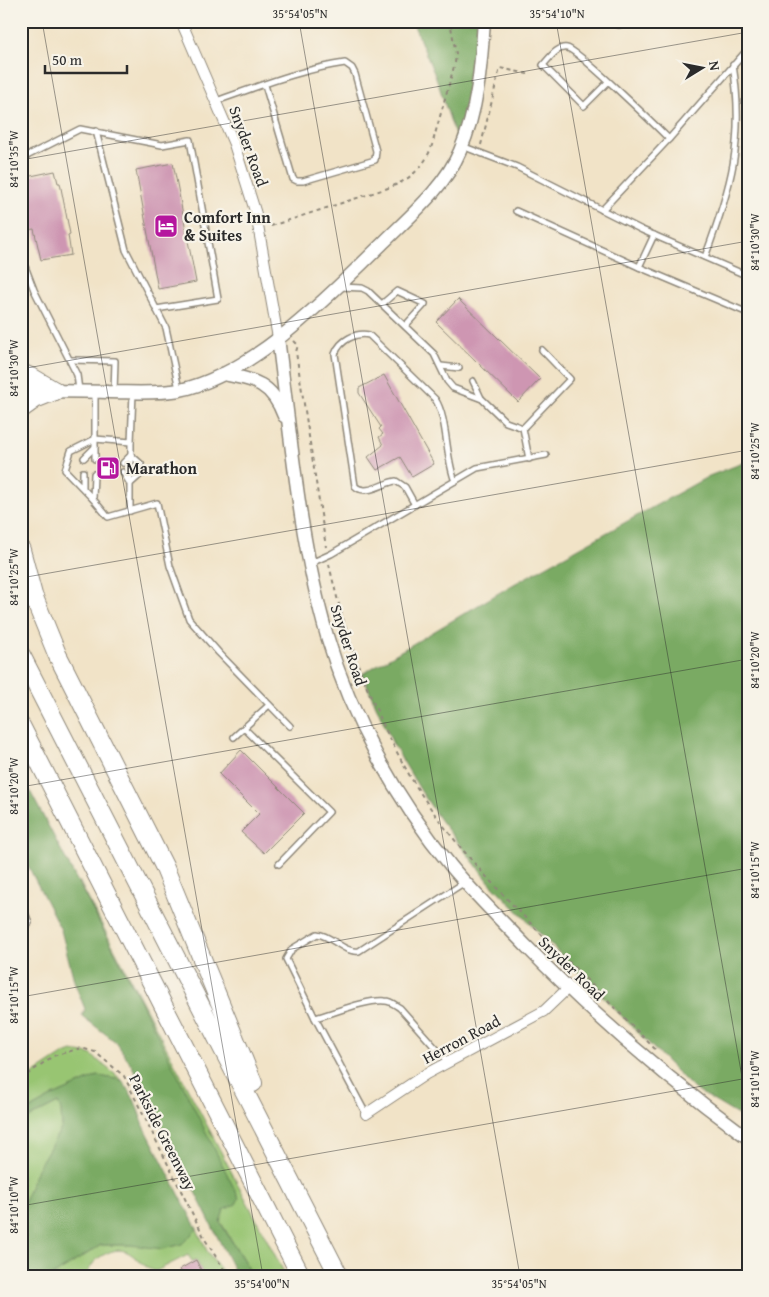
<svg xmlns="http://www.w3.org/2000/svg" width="769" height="1297" font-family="'Gentium Book Plus',serif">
<rect width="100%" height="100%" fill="#f7f3e8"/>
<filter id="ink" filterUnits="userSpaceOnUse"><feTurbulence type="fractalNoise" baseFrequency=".02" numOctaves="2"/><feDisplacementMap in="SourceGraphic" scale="10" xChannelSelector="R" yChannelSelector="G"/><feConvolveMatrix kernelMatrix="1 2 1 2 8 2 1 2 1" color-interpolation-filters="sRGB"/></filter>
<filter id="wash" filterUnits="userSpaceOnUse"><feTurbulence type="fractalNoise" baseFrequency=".0096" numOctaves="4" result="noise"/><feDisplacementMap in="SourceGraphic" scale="20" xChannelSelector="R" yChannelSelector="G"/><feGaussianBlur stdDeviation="1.12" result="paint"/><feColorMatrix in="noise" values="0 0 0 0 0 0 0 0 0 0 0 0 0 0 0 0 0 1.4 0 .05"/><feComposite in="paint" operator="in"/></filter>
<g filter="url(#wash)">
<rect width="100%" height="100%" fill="#f1e3c7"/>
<g fill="#98c572" stroke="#62784e">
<polygon points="79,881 286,1276 253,1276 220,1221 224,1210 236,1204"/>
<polygon points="72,1051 90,1054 122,1080 98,1076 53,1096 21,1114 21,1082 64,1054"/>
<polygon points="58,1103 61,1110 62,1127 21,1210 21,1122"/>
<path d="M197,1229L207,1251L226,1276H204L196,1260L192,1261L188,1255L156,1271C136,1267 131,1237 100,1257C94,1261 89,1268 87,1276H52L101,1245L182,1244Z"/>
</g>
<g fill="#7aaa64" stroke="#526a48">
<polygon points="412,21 479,21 471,103 456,138 437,80"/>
<polygon points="748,461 748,1121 694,1089 491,884 440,820 421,791 393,744 362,674 514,584 709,476"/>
<polygon points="21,774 140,1000 239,1198 236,1204 224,1210 220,1222 253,1276 237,1276 132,1066 116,1042 82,1016 85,1009 75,984 61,930 21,852"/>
<polygon points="98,1076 122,1080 134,1099 144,1126 197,1229 182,1244 163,1249 130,1245 101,1245 52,1276 21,1276 21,1210 37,1169 62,1127 61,1110 58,1103 21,1122 21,1114 53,1096"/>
</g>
<g id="blocks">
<g fill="#ce96b2">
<polygon points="173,163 196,282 158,289 136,170"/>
<polygon points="55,171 58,183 60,183 70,234 68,235 71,255 41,260 34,229 26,230 23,221 21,203 28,202 25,184 27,183 26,177"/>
<polygon points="458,299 540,379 518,402 436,322"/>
<polygon points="384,375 434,464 412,477 400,457 377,470 368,457 383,445 379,437 383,434 379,429 381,427 359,393 359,388"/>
<polygon points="241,750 304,813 264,853 241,832 259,814 219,774"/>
<polygon points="196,1260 204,1276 183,1276 180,1269"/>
</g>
</g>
</g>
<g filter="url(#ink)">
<use href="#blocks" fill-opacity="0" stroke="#8e8779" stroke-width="1"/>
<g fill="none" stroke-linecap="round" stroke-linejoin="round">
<g stroke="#8e8779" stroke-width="8">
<g id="service">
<path d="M216,101C257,87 302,69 345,63L352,68L355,74L376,151L375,160L303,181H297L293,179L265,85"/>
<polyline points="96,131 126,250 166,328 179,389"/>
<polyline points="669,139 748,49"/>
<polyline points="462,146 517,167 642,230 748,276"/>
<polyline points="21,159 80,129 162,145 190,140 218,299 156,309"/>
<path d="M602,210L669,139C656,126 577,49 567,48C557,46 549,59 543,65L584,106L608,82"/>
<polyline points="516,211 639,267"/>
<polyline points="654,235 639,267 748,313"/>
<polyline points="21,256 34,290 77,375 79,390"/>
<path d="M705,257C731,188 745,140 733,65"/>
<polyline points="341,287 362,288 368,291 434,354 447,381 453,388 482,399 506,422 523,428 529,459"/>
<polyline points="382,304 397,291 425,304 405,326"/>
<polyline points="70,360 115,361 114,392"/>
<polyline points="441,366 459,368"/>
<polyline points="473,381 481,398"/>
<polyline points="523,428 570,379 542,350"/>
<polyline points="84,458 95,447"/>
<polyline points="95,459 95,392"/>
<polyline points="131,462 131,442"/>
<polyline points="123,463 131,455 141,464"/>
<polyline points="123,472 130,484 141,474"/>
<polyline points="94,474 93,499 108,517 157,503 170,566 189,619 219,653 290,726"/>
<polyline points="83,487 83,472"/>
<polyline points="93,499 65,470 71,451 95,439 131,442 133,393"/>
<path d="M415,505L405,487L396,481C384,482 366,497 355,486L335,354C340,340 356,332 369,335L435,399C448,418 445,457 455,481"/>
<polyline points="130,511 130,473"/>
<polyline points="311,563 331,554 477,468 546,455"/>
<polyline points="244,728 329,812 279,864"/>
<polyline points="234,737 269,705"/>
<polyline points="21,902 29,923 21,930"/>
<polyline points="315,1018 366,1114"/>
<path d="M448,1062L400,1008C395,1005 391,1001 385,1001C367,999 334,1013 315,1018L286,959L292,949L317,934C333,936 343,953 359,951L465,882"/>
</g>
</g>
<g stroke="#8e8779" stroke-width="12">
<g id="minor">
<polyline points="181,21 234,144 256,214 278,338"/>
<polyline points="619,23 621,21"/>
<polyline points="366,1114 426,1074 544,1011 567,989"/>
</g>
</g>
<g stroke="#8e8779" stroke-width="15">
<g id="tertiary">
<path d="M278,338C291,437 299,539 327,636C351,718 396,799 451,866C474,894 502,921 527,947C595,1017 669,1080 748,1138"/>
<path d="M223,374C255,380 272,383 284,416"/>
<path d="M21,391C50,391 79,391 108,392C132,392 157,394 180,390C254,374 331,294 383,243C410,216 445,187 460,151C478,110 481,65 484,21"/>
</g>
</g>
<g stroke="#8e8779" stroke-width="20">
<g id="motorway">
<polyline points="21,373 33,378 55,391"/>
<polyline points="21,409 35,399 55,391"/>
<polyline points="21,550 33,595 57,654 164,866 253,1083"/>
<polyline points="21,655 339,1276"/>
<polyline points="21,726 301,1276"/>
</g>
</g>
<g stroke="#8e8779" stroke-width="2" stroke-dasharray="4 4" stroke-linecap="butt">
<polyline points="481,145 500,68 528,74"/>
<path d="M271,226L388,188C410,180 425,167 432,145L455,63L456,54L450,21"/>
<polyline points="294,341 298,345 296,352 326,547"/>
<path d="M329,564C345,637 370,704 406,769C441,832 493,885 543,936C580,973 618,1011 655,1049"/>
<polyline points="21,1079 53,1056 81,1048 95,1052 124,1076 206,1241 228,1276"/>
</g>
<use href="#service" stroke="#fff" stroke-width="5"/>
<use href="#minor" stroke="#fff" stroke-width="10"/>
<use href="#tertiary" stroke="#fff" stroke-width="12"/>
<use href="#motorway" stroke="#fff" stroke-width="18"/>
</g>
</g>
<path fill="none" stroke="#2b2b2b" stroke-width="1" stroke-opacity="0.45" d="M42,21L263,1276M299,21L520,1276M556,21L748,1111M21,160L748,32M21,369L748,241M21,578L748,450M21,787L748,659M21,997L748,868M21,1206L748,1078"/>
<defs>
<g id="hotel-square" transform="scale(1.25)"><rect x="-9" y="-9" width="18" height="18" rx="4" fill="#b5179e" stroke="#f7f3e8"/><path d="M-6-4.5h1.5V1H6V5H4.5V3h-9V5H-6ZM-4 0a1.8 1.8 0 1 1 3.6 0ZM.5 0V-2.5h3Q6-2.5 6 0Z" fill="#fff"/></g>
<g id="fuel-square" transform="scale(1.25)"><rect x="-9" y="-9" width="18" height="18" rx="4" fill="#b5179e" stroke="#f7f3e8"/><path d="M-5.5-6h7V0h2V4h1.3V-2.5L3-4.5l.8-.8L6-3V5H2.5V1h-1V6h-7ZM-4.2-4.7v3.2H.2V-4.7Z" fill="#fff"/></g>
</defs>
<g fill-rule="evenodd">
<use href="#hotel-square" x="166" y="226"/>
<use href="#fuel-square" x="108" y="468"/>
</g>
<g text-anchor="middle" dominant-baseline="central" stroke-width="4.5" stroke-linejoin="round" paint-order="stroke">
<g font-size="16" fill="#2b2b2b" stroke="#f7f3e8">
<text transform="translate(249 146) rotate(70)">Snyder Road</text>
<text transform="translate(349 645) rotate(72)">Snyder Road</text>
<text transform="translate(572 968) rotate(44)">Snyder Road</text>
<text transform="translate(461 1039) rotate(-28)">Herron Road</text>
<text transform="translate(163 1132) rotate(63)">Parkside Greenway</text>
</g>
<g font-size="16" font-weight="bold" fill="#2b2b2b" stroke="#f7f3e8" text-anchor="start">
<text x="184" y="217">Comfort Inn<tspan x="184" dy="18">&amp; Suites</tspan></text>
<text x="126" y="468">Marathon</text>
</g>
</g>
<rect width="769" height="1297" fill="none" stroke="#f7f3e8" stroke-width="55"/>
<g transform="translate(702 68) rotate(80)" stroke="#f7f3e8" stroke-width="4" paint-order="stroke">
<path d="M0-4L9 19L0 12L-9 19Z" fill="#2b2b2b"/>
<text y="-8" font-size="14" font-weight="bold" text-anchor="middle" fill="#2b2b2b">N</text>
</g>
<path d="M45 65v8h82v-8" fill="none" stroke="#2b2b2b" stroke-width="2.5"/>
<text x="52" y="65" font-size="15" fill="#2b2b2b" stroke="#f7f3e8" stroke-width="4" paint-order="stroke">50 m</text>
<rect x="28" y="28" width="714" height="1242" fill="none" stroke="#2b2b2b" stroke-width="2"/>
<g font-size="12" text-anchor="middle" fill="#2b2b2b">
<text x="300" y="18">35°54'05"N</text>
<text x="557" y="18">35°54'10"N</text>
<text transform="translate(14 159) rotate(-90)" y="4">84°10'35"W</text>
<text transform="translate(755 242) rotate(-90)" y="4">84°10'30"W</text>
<text transform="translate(14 368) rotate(-90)" y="4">84°10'30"W</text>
<text transform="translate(755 451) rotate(-90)" y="4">84°10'25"W</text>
<text transform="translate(14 577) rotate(-90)" y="4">84°10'25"W</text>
<text transform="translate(755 660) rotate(-90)" y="4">84°10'20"W</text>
<text transform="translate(14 786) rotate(-90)" y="4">84°10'20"W</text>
<text transform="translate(755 870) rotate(-90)" y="4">84°10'15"W</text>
<text transform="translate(14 995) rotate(-90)" y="4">84°10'15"W</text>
<text transform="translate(755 1079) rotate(-90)" y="4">84°10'10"W</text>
<text transform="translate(14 1205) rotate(-90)" y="4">84°10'10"W</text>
<text x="262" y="1288">35°54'00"N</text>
<text x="519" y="1288">35°54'05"N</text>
</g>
</svg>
